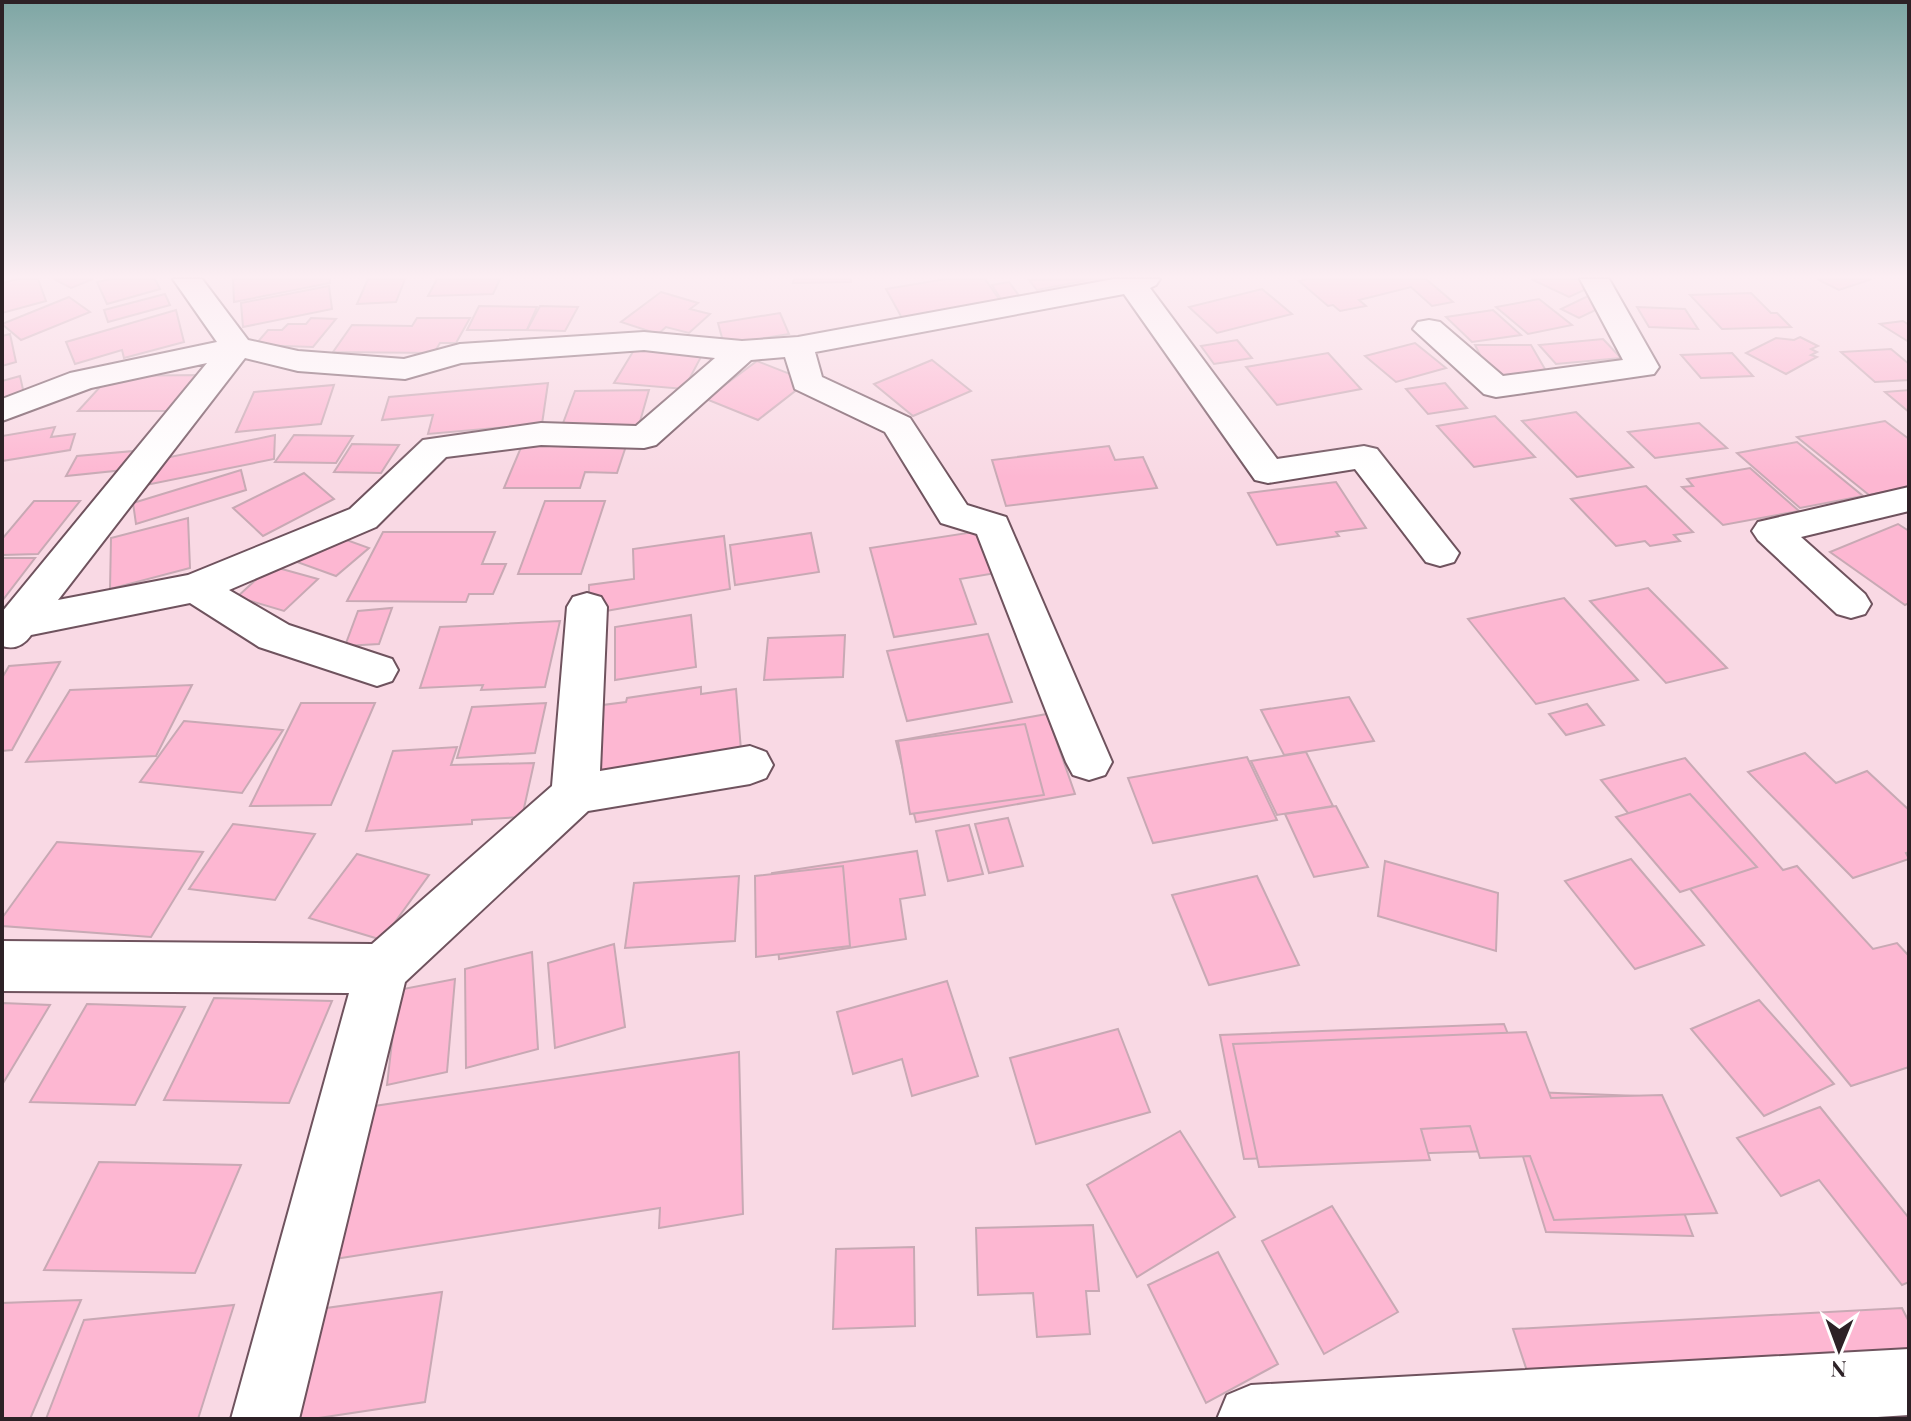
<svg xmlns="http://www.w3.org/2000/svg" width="1911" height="1421" font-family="'Playfair Display',serif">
<rect width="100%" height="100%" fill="#f9d9e4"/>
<g fill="#fdb7d2" stroke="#c8a9b4" stroke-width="2">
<polygon points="18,279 38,279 46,301 2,313 2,283"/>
<polygon points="54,279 93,279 71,288"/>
<polygon points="111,279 155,279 160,289 107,304 97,282"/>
<polygon points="233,279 330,279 330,283 234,302"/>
<polygon points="368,279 405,279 396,302 357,304"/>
<polygon points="437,279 500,279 493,294 428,296"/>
<polygon points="794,279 851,279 851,282 793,283"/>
<polygon points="946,279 985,279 1001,302 903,320 886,289"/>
<polygon points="1093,279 1037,290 1029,280 1119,279 1122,282 1099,286"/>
<polygon points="1308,279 1426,279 1453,302 1432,306 1411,287 1359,300 1366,306 1340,311 1333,305 1328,306 1299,281"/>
<polygon points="1531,279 1578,279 1593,286 1569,297"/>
<polygon points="1817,279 1872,279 1839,290"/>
<polygon points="1009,282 1020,297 1002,301 992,285"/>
<polygon points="329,286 332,309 243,327 241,303"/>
<polygon points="1262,289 1292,314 1217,333 1189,307"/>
<polygon points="661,292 698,303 690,309 710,314 689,333 666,327 658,334 621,322"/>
<polygon points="1751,293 1771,313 1777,313 1791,327 1722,329 1690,295"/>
<polygon points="165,294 170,305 108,322 104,310"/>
<polygon points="1588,296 1606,305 1579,318 1561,309"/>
<polygon points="69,297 90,312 21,340 2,324"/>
<polygon points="1539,299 1572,325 1528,334 1496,307"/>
<polygon points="479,306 537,307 527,330 467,330"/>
<polygon points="540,306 578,307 565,331 527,330"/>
<polygon points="1637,307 1685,309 1698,329 1649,327"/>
<polygon points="176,310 184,342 124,358 122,350 75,364 66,342"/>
<polygon points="1493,310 1521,335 1472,342 1446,317"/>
<polygon points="780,313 789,334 724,345 718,323"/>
<polygon points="311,318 336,319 313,347 255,345 268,330 282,330 288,324 306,324"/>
<polygon points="417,318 470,318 456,343 440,343 434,353 333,352 352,325 412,326"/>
<polygon points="1903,321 1909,325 1909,342 1880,324"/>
<polygon points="10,334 16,362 2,366 2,336"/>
<polygon points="1800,337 1818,346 1811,349 1817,352 1811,355 1817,357 1786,374 1746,353 1776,338 1794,340"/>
<polygon points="1603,339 1621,358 1556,364 1539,345"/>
<polygon points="1237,340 1252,358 1214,364 1201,346"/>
<polygon points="1415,343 1446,368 1396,382 1365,356"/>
<polygon points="1475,345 1531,345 1549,376 1491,376"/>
<polygon points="1891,349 1909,364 1909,380 1875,382 1841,352"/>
<polygon points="634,350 702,355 684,389 614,383"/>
<polygon points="1328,353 1361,389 1277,405 1246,367"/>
<polygon points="1732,353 1753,376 1701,378 1681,355"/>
<polygon points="932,360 971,391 913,416 874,384"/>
<polygon points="757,361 808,381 758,420 706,399"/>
<polygon points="200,375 173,411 78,411 110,376"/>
<polygon points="20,376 24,394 2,400 2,381"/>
<polygon points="548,383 542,424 428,434 433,415 382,420 389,397"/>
<polygon points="1445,383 1467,408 1428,414 1406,389"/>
<polygon points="334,385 321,424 236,432 254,392"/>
<polygon points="649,390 639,425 562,426 575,391"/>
<polygon points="1909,390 1909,412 1885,392"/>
<polygon points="1576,412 1633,467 1577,477 1522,421"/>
<polygon points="1495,416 1535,457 1474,467 1437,426"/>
<polygon points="1885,421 1909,439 1909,487 1869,495 1797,437"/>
<polygon points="1699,423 1727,448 1655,458 1628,432"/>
<polygon points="55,427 51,437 75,434 70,450 2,461 2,436"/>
<polygon points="275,435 274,459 146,485 151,461"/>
<polygon points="294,435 353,436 336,463 275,462"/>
<polygon points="1797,442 1863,496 1800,508 1737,453"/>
<polygon points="352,444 399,445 381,473 334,472"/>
<polygon points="522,445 626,446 617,473 585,472 580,488 504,488"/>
<polygon points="1109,446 1115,460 1143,457 1157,488 1006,506 992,460"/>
<polygon points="134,451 124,470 66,476 77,456"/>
<polygon points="1750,468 1799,511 1723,525 1682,487 1693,486 1687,479"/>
<polygon points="241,470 246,490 136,524 133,503"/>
<polygon points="304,473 334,499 263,536 233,508"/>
<polygon points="1336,482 1366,528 1336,532 1339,536 1277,545 1248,493"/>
<polygon points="1646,486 1693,532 1674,535 1680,541 1650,546 1645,541 1616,546 1571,499"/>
<polygon points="34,501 80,501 38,554 2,555 2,539"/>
<polygon points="545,501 605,501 581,574 518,574"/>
<polygon points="188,518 190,568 110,589 111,538"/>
<polygon points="1898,524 1909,531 1909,603 1905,605 1830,552"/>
<polygon points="980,531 996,573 960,579 976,624 894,637 870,548"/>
<polygon points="383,532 495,532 482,564 506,564 493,594 469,594 466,602 347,601"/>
<polygon points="811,533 819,572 735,585 730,545"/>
<polygon points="330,534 369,548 336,576 297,562"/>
<polygon points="724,536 730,589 589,614 589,585 634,579 633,549"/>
<polygon points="2,558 35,558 2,601"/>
<polygon points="271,566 318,579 284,611 237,597"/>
<polygon points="1648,588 1727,668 1666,683 1590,601"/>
<polygon points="1564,598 1638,680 1536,704 1468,619"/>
<polygon points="392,608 379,644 345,646 358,611"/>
<polygon points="691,615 696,667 615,680 615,627"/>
<polygon points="560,621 545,687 481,690 483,685 420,688 440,627"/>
<polygon points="988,634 1012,702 907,721 887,651"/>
<polygon points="845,635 843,677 764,680 768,638"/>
<polygon points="60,662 12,750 2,751 2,678 9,666"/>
<polygon points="192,685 156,756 26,762 70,690"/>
<polygon points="701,687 701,694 736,689 741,750 594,774 595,706 626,702 627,698"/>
<polygon points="1349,697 1374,741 1284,755 1261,710"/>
<polygon points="301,703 375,703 331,805 250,806"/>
<polygon points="546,703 535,753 457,758 472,707"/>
<polygon points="1587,704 1604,725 1566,735 1549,714"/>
<polygon points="1047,714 1075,794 916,822 896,741"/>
<polygon points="184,721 283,730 242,793 140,782"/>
<polygon points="1025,724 1044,795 910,814 898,741"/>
<polygon points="457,747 451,765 534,763 522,817 472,820 472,824 366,831 393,751"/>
<polygon points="1306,752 1333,806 1277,815 1251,761"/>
<polygon points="1805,753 1836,783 1867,771 1909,810 1909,852 1906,853 1909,859 1853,878 1748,772"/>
<polygon points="1247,757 1277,820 1153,843 1128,778"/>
<polygon points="1685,758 1783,870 1797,866 1873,949 1897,943 1909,956 1909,1067 1851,1086 1601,780"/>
<polygon points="1690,794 1757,867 1680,892 1616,817"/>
<polygon points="1336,806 1368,867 1314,877 1285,814"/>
<polygon points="1008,818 1023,866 989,873 975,824"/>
<polygon points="233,824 315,834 275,900 189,889"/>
<polygon points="969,825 983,874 948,881 936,831"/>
<polygon points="57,842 203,852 151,937 2,926 2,918"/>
<polygon points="917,851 925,895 900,899 906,939 779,959 772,873"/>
<polygon points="357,854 429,875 382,940 309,918"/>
<polygon points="1631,859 1704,945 1635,969 1565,881"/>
<polygon points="1385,861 1498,893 1496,951 1378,916"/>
<polygon points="843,866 850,946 756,957 755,876"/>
<polygon points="739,876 735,941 625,948 634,883"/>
<polygon points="1257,876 1299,965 1209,985 1172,895"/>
<polygon points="614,944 625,1027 555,1048 548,963"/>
<polygon points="532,952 538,1049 466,1068 465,969"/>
<polygon points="455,979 447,1072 387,1085 398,990"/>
<polygon points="947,981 978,1076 912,1096 902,1059 853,1074 837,1012"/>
<polygon points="214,998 332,1001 289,1103 164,1100"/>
<polygon points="1759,1000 1834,1084 1764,1116 1691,1029"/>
<polygon points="2,1003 50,1005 2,1085"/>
<polygon points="87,1004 185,1007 135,1105 30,1102"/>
<polygon points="1504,1024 1531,1092 1639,1096 1693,1236 1546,1232 1521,1150 1244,1159 1220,1035"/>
<polygon points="1118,1029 1150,1112 1036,1144 1010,1058"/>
<polygon points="1526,1032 1551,1098 1662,1095 1717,1213 1554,1220 1530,1156 1480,1158 1470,1126 1421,1129 1430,1160 1259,1167 1233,1044"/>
<polygon points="739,1052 743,1214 659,1228 660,1208 322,1261 354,1109"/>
<polygon points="1820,1107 1909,1218 1909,1282 1902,1285 1819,1180 1781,1196 1737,1138"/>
<polygon points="1180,1131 1235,1217 1137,1277 1087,1185"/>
<polygon points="99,1162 241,1165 195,1273 44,1270"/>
<polygon points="1332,1206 1398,1312 1324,1354 1262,1241"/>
<polygon points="1093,1225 1099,1291 1086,1291 1090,1334 1037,1337 1033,1293 978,1295 976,1228"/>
<polygon points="914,1247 915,1326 833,1329 836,1249"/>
<polygon points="1218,1252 1278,1364 1206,1403 1148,1285"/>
<polygon points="442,1292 425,1402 312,1419 288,1419 312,1310"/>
<polygon points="81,1300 30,1419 2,1419 2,1303"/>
<polygon points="234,1305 198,1419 46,1419 84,1320"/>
<polygon points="1902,1308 1909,1322 1909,1406 1672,1419 1543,1419 1513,1329"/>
</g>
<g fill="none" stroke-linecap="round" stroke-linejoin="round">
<g stroke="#6f535e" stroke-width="4">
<g id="minor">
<path d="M173,279H202L248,340L298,351L404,359L460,344L644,332L742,341L798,337L1114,279H1160L1156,285L1150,288L1277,459L1364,446L1377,449L1459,553L1454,562L1440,566L1426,562L1355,469L1268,483L1255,480L1124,294L815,352L822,377L910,418L967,505L1006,517L1112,762L1105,775L1089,780L1073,775L1066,762L977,534L941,523L885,432L795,389L785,357L751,360L656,445L644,448L541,445L446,457L376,527L229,590L289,625L392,659L398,670L392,681L377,686L259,647L190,603L31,635C24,645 15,650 2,646V612L207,363L91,388L2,421V399L70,373L217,342ZM644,350L715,358L636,426L541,423L423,440L350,509L188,575L58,600L245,358L298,371L405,379L461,363Z"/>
<polygon points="1580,279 1609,279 1659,367 1654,374 1496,397 1484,394 1413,329 1418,322 1429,320 1440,322 1503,376 1623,360"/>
<polygon points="1909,487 1909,511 1801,537 1865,594 1871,604 1865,614 1851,618 1837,614 1758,540 1752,531 1758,522"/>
<polygon points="587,593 601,597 607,607 600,771 750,746 766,752 773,765 766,778 750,784 588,811 405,982 299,1419 231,1419 349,993 2,991 2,941 372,944 552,786 567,607 573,597"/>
<polygon points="1909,1349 1909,1415 1846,1419 1217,1419 1227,1395 1251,1385"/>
</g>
</g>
<use href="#minor" fill="#fff" fill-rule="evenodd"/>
</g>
<linearGradient id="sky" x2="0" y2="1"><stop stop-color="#7ea6a4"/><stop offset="0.58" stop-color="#fceef3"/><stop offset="1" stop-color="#fceef3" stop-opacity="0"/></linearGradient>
<rect width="1911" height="477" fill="url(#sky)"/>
<rect width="1911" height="1421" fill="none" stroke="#2d2126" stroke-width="8"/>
<g transform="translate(1839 1349) rotate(181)" stroke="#ffffff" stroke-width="6" paint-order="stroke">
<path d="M0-6L14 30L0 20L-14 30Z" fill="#2d2126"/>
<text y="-12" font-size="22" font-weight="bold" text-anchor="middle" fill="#2d2126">N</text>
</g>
</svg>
